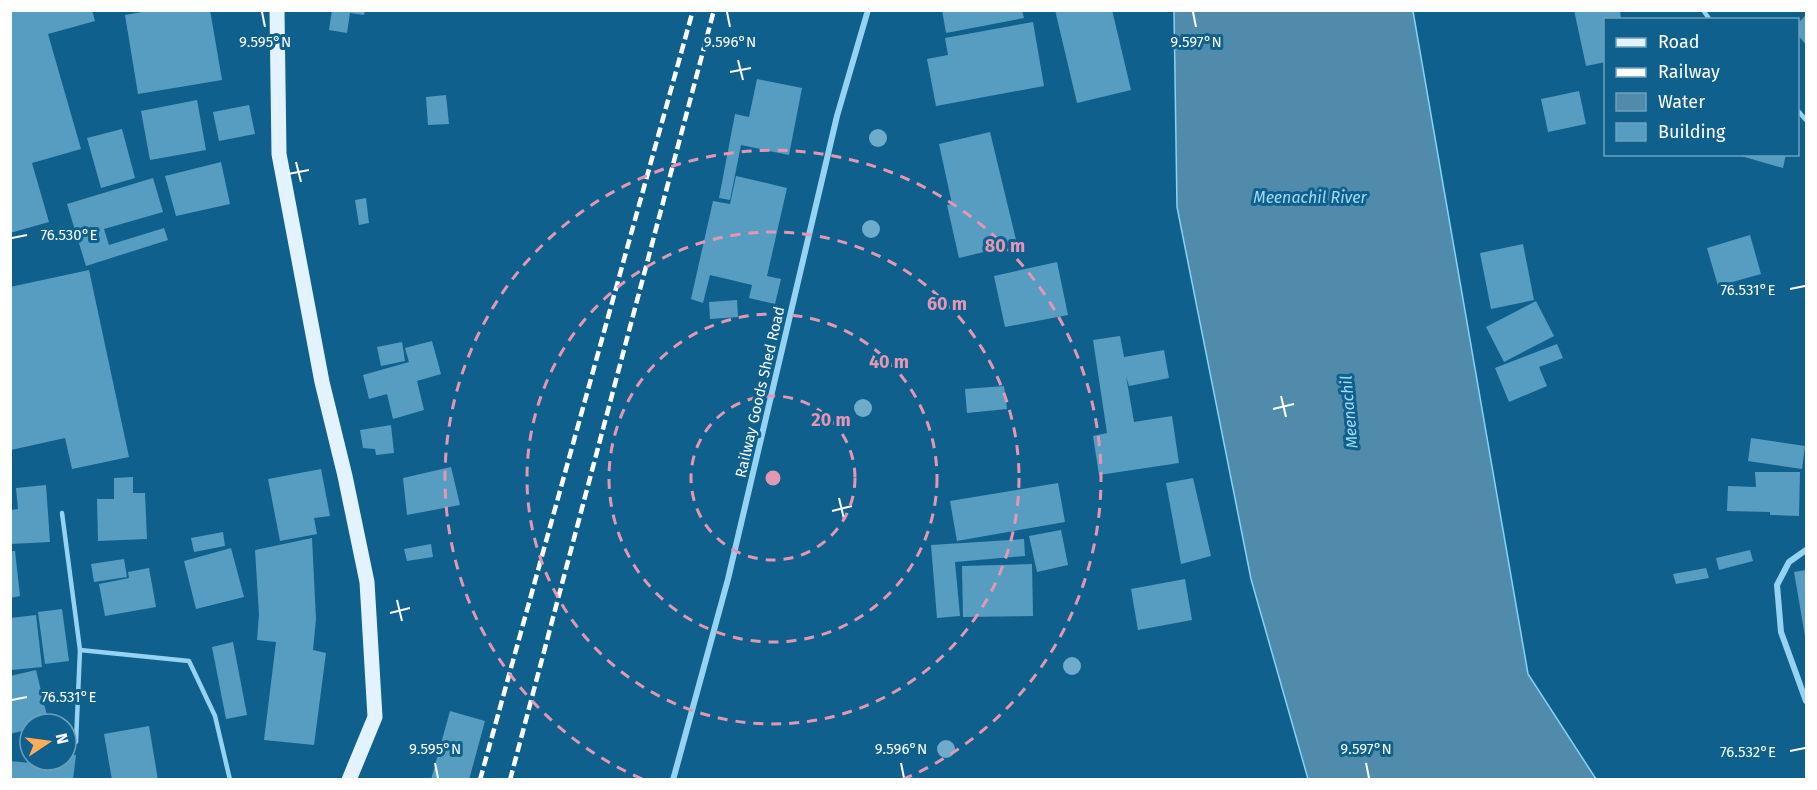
<svg xmlns="http://www.w3.org/2000/svg" width="1817" height="790" font-family="'Fira Sans',sans-serif">
<rect width="100%" height="100%" fill="#0f608c"/>
<polygon fill="#508bac" stroke="#87d2f7" stroke-width="1.5" points="1174,11 1413,11 1528,674 1596,779 1308,779 1251,579 1177,207"/>
<g fill="#579dc2">
<polygon points="10,10 92,10 95,21 48,34 81,149 32,163 49,222 10,233"/>
<polygon points="153,10 210,10 222,80 138,94 125,15"/>
<polygon points="332,10 365,10 364,15 350,13 347,33 329,30"/>
<polygon points="942,10 1022,10 1024,18 946,33"/>
<polygon points="1055,10 1112,10 1131,90 1077,103"/>
<polygon points="1574,10 1620,10 1621,20 1606,20 1606,62 1586,66"/>
<polygon points="1806,15 1806,45 1798,35 1798,23"/>
<polygon points="1033,22 1044,86 936,106 927,59 948,55 945,38"/>
<polygon points="757,79 802,88 789,155 741,145 730,200 719,198 735,114 749,117"/>
<polygon points="1579,91 1586,124 1548,132 1541,99"/>
<polygon points="446,95 449,124 428,125 426,97"/>
<polygon points="197,100 206,150 150,160 141,111"/>
<polygon points="249,105 255,134 219,141 213,112"/>
<polygon points="122,129 135,178 101,188 87,138"/>
<polygon points="990,132 1017,244 959,258 947,205 952,204 939,144"/>
<polygon points="1734,154 1786,154 1783,168"/>
<polygon points="221,162 230,204 176,216 165,176"/>
<polygon points="736,176 787,188 767,276 781,279 775,304 749,298 752,285 710,275 703,303 691,299 713,201 730,204"/>
<polygon points="153,178 163,212 104,229 109,245 164,228 168,240 86,266 67,204"/>
<polygon points="366,198 369,223 359,225 355,200"/>
<polygon points="1750,235 1761,274 1718,286 1707,248"/>
<polygon points="1523,244 1534,300 1491,309 1480,253"/>
<polygon points="1057,262 1068,315 1005,327 994,276"/>
<polygon points="89,270 129,457 72,469 65,438 11,450 10,287"/>
<polygon points="737,300 738,317 710,319 709,302"/>
<polygon points="1536,301 1554,336 1504,362 1486,327"/>
<polygon points="1120,336 1124,357 1164,350 1169,378 1129,386 1126,376 1134,422 1172,416 1179,463 1099,475 1093,436 1107,433 1093,340"/>
<polygon points="432,341 441,374 417,381 424,410 393,419 387,394 369,399 363,375 409,362 405,348"/>
<polygon points="402,342 405,361 381,366 377,347"/>
<polygon points="1557,344 1563,358 1539,367 1547,386 1509,402 1495,368"/>
<polygon points="1004,386 1007,409 967,413 965,389"/>
<polygon points="391,425 394,453 376,455 375,449 363,448 360,430"/>
<polygon points="1751,438 1805,446 1802,469 1748,461"/>
<polygon points="451,467 460,505 407,515 403,478"/>
<polygon points="321,469 330,516 314,518 317,534 280,541 268,479"/>
<polygon points="1755,472 1800,472 1799,516 1770,515 1770,512 1727,511 1728,486 1756,487"/>
<polygon points="133,477 133,493 145,493 147,539 98,541 97,499 114,499 114,478"/>
<polygon points="1193,478 1211,556 1181,564 1166,483"/>
<polygon points="1058,483 1065,522 957,541 950,501"/>
<polygon points="46,485 50,542 10,544 10,510 18,509 16,488"/>
<polygon points="1061,530 1068,565 1037,572 1029,536"/>
<polygon points="223,532 225,546 194,552 191,538"/>
<polygon points="312,538 316,619 313,650 326,653 314,745 264,740 276,642 257,640 259,614 255,550"/>
<polygon points="1024,539 1025,556 955,562 960,616 937,618 931,545"/>
<polygon points="431,544 433,557 407,561 404,549"/>
<polygon points="231,548 244,597 196,609 184,561"/>
<polygon points="1750,550 1753,561 1719,570 1716,558"/>
<polygon points="10,551 15,551 20,596 10,598"/>
<polygon points="124,559 127,577 94,582 91,564"/>
<polygon points="1032,564 1033,616 963,617 962,566"/>
<polygon points="149,568 156,607 105,616 99,584 129,578 128,572"/>
<polygon points="1706,568 1709,578 1676,584 1673,574"/>
<polygon points="1806,570 1806,636 1805,636 1794,572"/>
<polygon points="1185,579 1192,620 1138,630 1131,589"/>
<polygon points="62,609 69,661 45,664 38,612"/>
<polygon points="36,615 42,667 11,670 10,618"/>
<polygon points="233,642 247,715 226,719 212,647"/>
<polygon points="36,670 49,724 30,724 30,729 10,734 10,676"/>
<polygon points="450,711 485,721 469,780 431,780"/>
<polygon points="149,726 158,780 112,780 104,734"/>
<polygon points="66,754 76,755 73,780 10,780 10,761 31,763 31,760 66,760"/>
</g>
<g fill="none" stroke-linecap="round" stroke-linejoin="round">
<g stroke="#96d3f3" stroke-width="4.5">
<polyline points="1703,10 1710,20"/>
<polyline points="1798,111 1806,120"/>
<polyline points="62,513 80,650 189,661 215,716 230,780"/>
<polyline points="76,742 80,650"/>
</g>
<g stroke="#96d3f3" stroke-width="6">
<polyline points="1806,550 1789,562 1777,585 1781,632 1806,701"/>
<polyline points="673,780 728,579 837,116 868,10"/>
</g>
<polyline stroke="#e2f3ff" stroke-width="15" points="277,10 279,154 322,382 345,476 367,582 375,717 349,780"/>
<g stroke="#fff" stroke-width="4.5" stroke-dasharray="10 4.5" stroke-linecap="butt">
<polyline points="480,780 693,10"/>
<polyline points="510,780 714,10"/>
</g>
</g>
<g fill="#6fabcb">
<circle cx="878" cy="138" r="9"/>
<circle cx="871" cy="229" r="9"/>
<circle cx="863" cy="408" r="9"/>
<circle cx="1072" cy="666" r="9"/>
<circle cx="946" cy="749" r="9"/>
</g>
<path fill="none" stroke="#fff" stroke-width="2" d="M262,12L265,27M727,12L730,27M1193,12L1196,27M738,60L743,80M730,72L751,68M296,162L301,182M288,174L309,170M12,238L27,235M1790,289L1805,286M1281,396L1286,417M1273,409L1294,404M839,498L844,519M832,511L852,506M397,600L402,621M390,613L410,608M12,700L27,697M1790,751L1805,748M435,763L438,778M901,763L904,778M1366,763L1369,778"/>
<g fill="none" stroke="#e497b5" stroke-width="3" stroke-dasharray="10 8">
<circle cx="773" cy="478" r="82"/>
<circle cx="773" cy="478" r="164"/>
<circle cx="773" cy="478" r="246"/>
<path d="M642 779A328 328 0 1 1 904 779"/>
</g>
<g text-anchor="middle" dominant-baseline="central" stroke-width="6" stroke-linejoin="round" paint-order="stroke">
<g font-size="15" fill="#fff" stroke="#0f608c">
<text transform="translate(760 392) rotate(-77)">Railway Goods Shed Road</text>
</g>
<g font-size="16" font-style="italic" fill="#a2dcfa" stroke="#0f608c">
<text x="1310" y="197">Meenachil River</text>
<text transform="translate(1349 412) rotate(-95)">Meenachil</text>
</g>
</g>
<g font-size="15" text-anchor="middle" fill="#fff" stroke="#0f608c" stroke-width="6" stroke-linejoin="round" paint-order="stroke">
<text x="265" y="47">9.595°N</text>
<text x="730" y="47">9.596°N</text>
<text x="1196" y="47">9.597°N</text>
<text x="69" y="240">76.530°E</text>
<text x="1748" y="295">76.531°E</text>
<text x="69" y="702">76.531°E</text>
<text x="435" y="754">9.595°N</text>
<text x="901" y="754">9.596°N</text>
<text x="1366" y="754">9.597°N</text>
<text x="1748" y="757">76.532°E</text>
</g>
<circle cx="773" cy="478" r="9" fill="#e497b5" stroke="#0f608c" stroke-width="3"/>
<g font-size="18" text-anchor="middle" font-weight="bold" fill="#e497b5" stroke="#0f608c" stroke-width="6" stroke-linejoin="round" paint-order="stroke">
<text x="1005" y="252">80 m</text>
<text x="947" y="310">60 m</text>
<text x="889" y="368">40 m</text>
<text x="831" y="426">20 m</text>
</g>
<rect width="1817" height="790" fill="none" stroke="#ffffff" stroke-width="24"/>
<rect x="1604" y="18" width="195" height="138" fill="#0f608c" stroke="#6fa0ba" stroke-width="1.5"/>
<rect x="1616" y="38" width="30" height="9" fill="#e2f3ff" stroke="#6fa0ba" stroke-width="1.5"/>
<text x="1658" y="48" font-size="18" fill="#ffffff">Road</text>
<rect x="1616" y="68" width="30" height="9" fill="#ffffff" stroke="#6fa0ba" stroke-width="1.5"/>
<text x="1658" y="78" font-size="18" fill="#ffffff">Railway</text>
<rect x="1616" y="93" width="30" height="18" fill="#508bac" stroke="#6fa0ba" stroke-width="1.5"/>
<text x="1658" y="108" font-size="18" fill="#ffffff">Water</text>
<rect x="1616" y="123" width="30" height="18" fill="#579dc2" stroke="#6fa0ba" stroke-width="1.5"/>
<text x="1658" y="138" font-size="18" fill="#ffffff">Building</text>
<g transform="translate(48 742) rotate(77)"><circle r="28" fill="#0f608c" stroke="#6fa0ba" stroke-width="1.5"/>
<path d="M0-4.5L10 22L0 15L-10 22Z" fill="#ffac58"/>
<text y="-9" font-size="16" font-weight="bold" text-anchor="middle" fill="#ffffff">N</text>
</g>
</svg>
